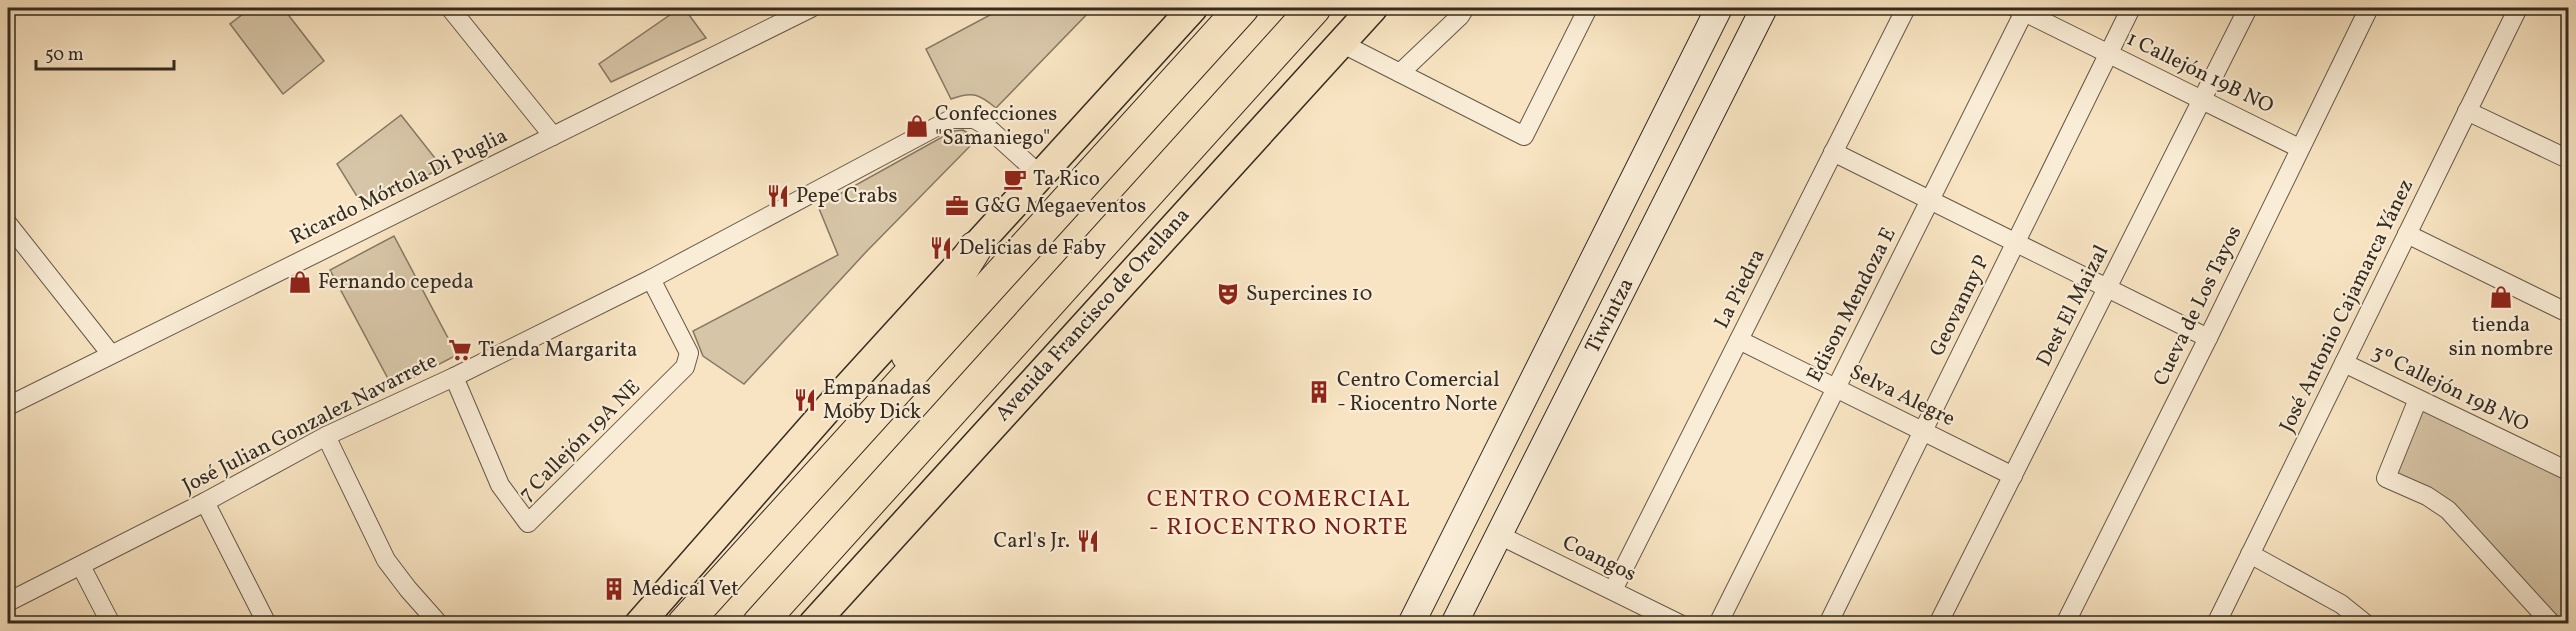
<svg xmlns="http://www.w3.org/2000/svg" width="2576" height="631" font-family="Vollkorn,serif">
<rect width="100%" height="100%" fill="#f8e4c2"/>
<filter id="stains"><feTurbulence type="fractalNoise" baseFrequency=".00333" numOctaves="4"/><feColorMatrix values="0 0 0 0 .2 0 0 0 0 .09 0 0 0 0 .02 0 0 0 .5 -.17"/></filter>
<radialGradient id="worn" r=".72"><stop offset=".6" stop-color="#630" stop-opacity="0"/><stop offset="1" stop-color="#630" stop-opacity=".3"/></radialGradient>
<g fill="#d7c5a7" stroke="#867864" stroke-width="1.5">
<polygon points="251,8 283,8 324,61 283,94 230,24"/>
<polygon points="680,8 684,8 706,38 611,82 599,64"/>
<path d="M1003,8H1093L996,108C979,94 973,91 951,99L926,49Z"/>
<polygon points="401,115 442,167 366,211 337,164"/>
<polygon points="963,130 977,139 866,252 744,384 703,356 693,331 838,255 818,206 953,131"/>
<polygon points="394,236 457,355 393,388 330,270"/>
<polygon points="2422,406 2568,477 2568,623 2563,623 2455,508 2391,473"/>
</g>
<g fill="none" stroke-linecap="round" stroke-linejoin="round">
<g stroke="#655949" stroke-width="20">
<g id="street">
<polyline points="450,8 553,136"/>
<polyline points="2016,8 2299,148"/>
<polyline points="1341,43 1524,136 1588,8"/>
<polyline points="1400,73 1460,16 1465,8"/>
<polyline points="2467,111 2568,159"/>
<polyline points="1833,152 2208,338"/>
<polyline points="8,224 110,353"/>
<polyline points="2407,234 2568,313"/>
<polyline points="1739,340 2013,476"/>
<polyline points="2344,363 2568,471"/>
<polyline points="454,377 500,485 528,523 685,367 689,353 651,279"/>
<polyline points="2418,399 2386,478 2427,496 2448,510 2552,624"/>
<polyline points="8,406 811,8"/>
<polyline points="326,436 386,560 408,589 439,624"/>
<polyline points="205,502 267,624"/>
<polyline points="1499,535 1680,624"/>
<polyline points="2250,554 2341,604 2366,624"/>
<polyline points="81,566 111,624"/>
<polyline points="1613,590 1906,8"/>
<polyline points="8,602 205,502 326,436 454,377 651,279 951,119 974,119 985,125 1040,175"/>
<polyline points="1718,624 2026,8"/>
<polyline points="1828,624 2131,8"/>
<polyline points="1938,624 2248,8"/>
<polyline points="2065,624 2208,338 2369,8"/>
<polyline points="2216,624 2518,8"/>
</g>
</g>
<g stroke="#342b21" stroke-width="28">
<g id="secondary">
<polyline points="1411,624 1719,8"/>
<polyline points="1454,624 1764,8"/>
</g>
</g>
<g stroke="#342b21" stroke-width="31">
<g id="primary">
<polyline points="639,624 832,404 1193,8"/>
<polyline points="813,624 1373,8"/>
</g>
</g>
<g stroke="#342b21" stroke-width="35">
<g id="highway">
<polyline points="908,355 975,248"/>
<polyline points="684,624 1242,8"/>
<polyline points="759,624 1314,8"/>
</g>
</g>
<use href="#street" stroke="#faedd7" stroke-width="18"/>
<use href="#secondary" stroke="#faedd7" stroke-width="26"/>
<use href="#primary" stroke="#f8e4c2" stroke-width="28"/>
<use href="#highway" stroke="#f8e4c2" stroke-width="33"/>
</g>
<defs>
<g id="shop-bare" transform="scale(1.8)"><path d="M-5-2.5h2.3a2.7 3.5 0 0 1 5.4 0H5L5.5 6h-11ZM-1.5-2.5h3a1.5 2.3 0 0 0-3 0Z" fill="#8f2418" stroke="#faedd7" stroke-width="2.5" paint-order="stroke"/></g>
<g id="cafe-bare" transform="scale(1.8)"><path d="M-5.5-4.5H6V0H3Q3 3.5 0 3.5H-2.5Q-5.5 3.5-5.5 0ZM3-3.2v2h1.7v-2ZM-6 4.5H4V6H-6Z" fill="#8f2418" stroke="#faedd7" stroke-width="2.5" paint-order="stroke"/></g>
<g id="restaurant-bare" transform="scale(1.8)"><path d="M-5-6h1v4h1v-4h1v4h1v-4h1v5L-1.5 .5V6h-2V.5L-5-1ZM5-6V6H3V1.5H1.5Q1.5-4 5-6Z" fill="#8f2418" stroke="#faedd7" stroke-width="2.5" paint-order="stroke"/></g>
<g id="office-bare" transform="scale(1.8)"><path d="M-6-3h4V-5.5h4V-3h4V5H-6ZM-1-4.5V-3h2v-1.5ZM-6 0V1H6V0Z" fill="#8f2418" stroke="#faedd7" stroke-width="2.5" paint-order="stroke"/></g>
<g id="theatre-bare" transform="scale(1.8)"><path d="M-5-5.5Q0-4 5-5.5V0Q5 5 0 6Q-5 5-5 0ZM-3.3-2.5H-1v1.5H-3.3ZM1-2.5H3.3v1.5H1ZM-2.8 1Q0 5.5 2.8 1Z" fill="#8f2418" stroke="#faedd7" stroke-width="2.5" paint-order="stroke"/></g>
<g id="supermarket-bare" transform="scale(1.8)"><path d="M-6-5.5h2.5l.6 2H6L4.5 2H-2.5L-4.4-4H-6ZM-1.5 3.2a1.3 1.3 0 1 0 .1 0ZM3 3.2a1.3 1.3 0 1 0 .1 0Z" fill="#8f2418" stroke="#faedd7" stroke-width="2.5" paint-order="stroke"/></g>
<g id="building-bare" transform="scale(1.8)"><path d="M-4-6H4V6H1V3H-1V6H-4ZM-2.5-4.3h1.7v1.8h-1.7ZM.8-4.3h1.7v1.8H.8ZM-2.5-1h1.7V.8h-1.7ZM.8-1h1.7V.8H.8Z" fill="#8f2418" stroke="#faedd7" stroke-width="2.5" paint-order="stroke"/></g>
</defs>
<g fill-rule="evenodd">
<use href="#shop-bare" x="917" y="126"/>
<use href="#cafe-bare" x="1015" y="179"/>
<use href="#restaurant-bare" x="778" y="196"/>
<use href="#office-bare" x="957" y="206"/>
<use href="#restaurant-bare" x="941" y="248"/>
<use href="#shop-bare" x="300" y="282"/>
<use href="#theatre-bare" x="1228" y="294"/>
<use href="#shop-bare" x="2501" y="297"/>
<use href="#supermarket-bare" x="460" y="350"/>
<use href="#building-bare" x="1319" y="392"/>
<use href="#restaurant-bare" x="805" y="400"/>
<use href="#restaurant-bare" x="1088" y="541"/>
<use href="#building-bare" x="614" y="589"/>
</g>
<g text-anchor="middle" dominant-baseline="central" stroke-width="4.5" stroke-linejoin="round" paint-order="stroke">
<g font-size="21" fill="#342b21" stroke="#faedd7">
<text transform="translate(2200 73) rotate(26)">1 Callejón 19B NO</text>
<text transform="translate(399 187) rotate(-26)">Ricardo Mórtola Di Puglia</text>
<text transform="translate(1740 289) rotate(-63)">La Piedra</text>
<text transform="translate(1852 305) rotate(-63)">Edison Mendoza E</text>
<text transform="translate(1960 306) rotate(-64)">Geovanny P</text>
<text transform="translate(2073 306) rotate(-63)">Dest El Maizal</text>
<text transform="translate(2198 306) rotate(-64)">Cueva de Los Tayos</text>
<text transform="translate(2347 306) rotate(-64)">José Antonio Cajamarca Yánez</text>
<text transform="translate(1093 315) rotate(-48)">Avenida Francisco de Orellana</text>
<text transform="translate(1610 316) rotate(-63)">Tiwintza</text>
<text transform="translate(2450 389) rotate(26)">3º Callejón 19B NO</text>
<text transform="translate(1902 396) rotate(26)">Selva Alegre</text>
<text transform="translate(310 424) rotate(-27)">José Julian Gonzalez Navarrete</text>
<text transform="translate(580 441) rotate(-45)">7 Callejón 19A NE</text>
<text transform="translate(1599 559) rotate(26)">Coangos</text>
</g>
<g font-size="21" fill="#342b21" stroke="#faedd7" text-anchor="start">
<text x="935" y="114">Confecciones<tspan x="935" dy="24">"Samaniego"</tspan></text>
<text x="1033" y="179">Ta Rico</text>
<text x="796" y="196">Pepe Crabs</text>
<text x="975" y="206">G&amp;G Megaeventos</text>
<text x="959" y="248">Delicias de Faby</text>
<text x="318" y="282">Fernando cepeda</text>
<text x="1246" y="294">Supercines 10</text>
<text x="2501" y="325" text-anchor="middle">tienda<tspan x="2501" dy="24">sin nombre</tspan></text>
<text x="478" y="350">Tienda Margarita</text>
<text x="1337" y="380">Centro Comercial<tspan x="1337" dy="24">- Riocentro Norte</tspan></text>
<text x="823" y="388">Empanadas<tspan x="823" dy="24">Moby Dick</tspan></text>
<text x="1070" y="541" text-anchor="end">Carl's Jr.</text>
<text x="632" y="589">Medical Vet</text>
</g>
<g font-size="24" letter-spacing="1.5" fill="#7a1f14" stroke="#faedd7">
<text x="1279" y="500">CENTRO COMERCIAL<tspan x="1279" dy="28">- RIOCENTRO NORTE</tspan></text>
</g>
</g>
<rect width="2576" height="631" fill="none" stroke="#f8e4c2" stroke-width="30"/>
<rect x="9" y="9" width="2558" height="613" fill="none" stroke="#342b21" stroke-width="3"/>
<rect x="15" y="15" width="2546" height="601" fill="none" stroke="#342b21" stroke-width="1.5"/>
<path d="M36 60v9h138v-9" fill="none" stroke="#342b21" stroke-width="3"/>
<text x="45" y="60" font-size="18" fill="#342b21" stroke="#faedd7" stroke-width="4.5" paint-order="stroke">50 m</text>
<rect width="100%" height="100%" filter="url(#stains)"/>
<rect width="100%" height="100%" fill="url(#worn)"/>
</svg>
